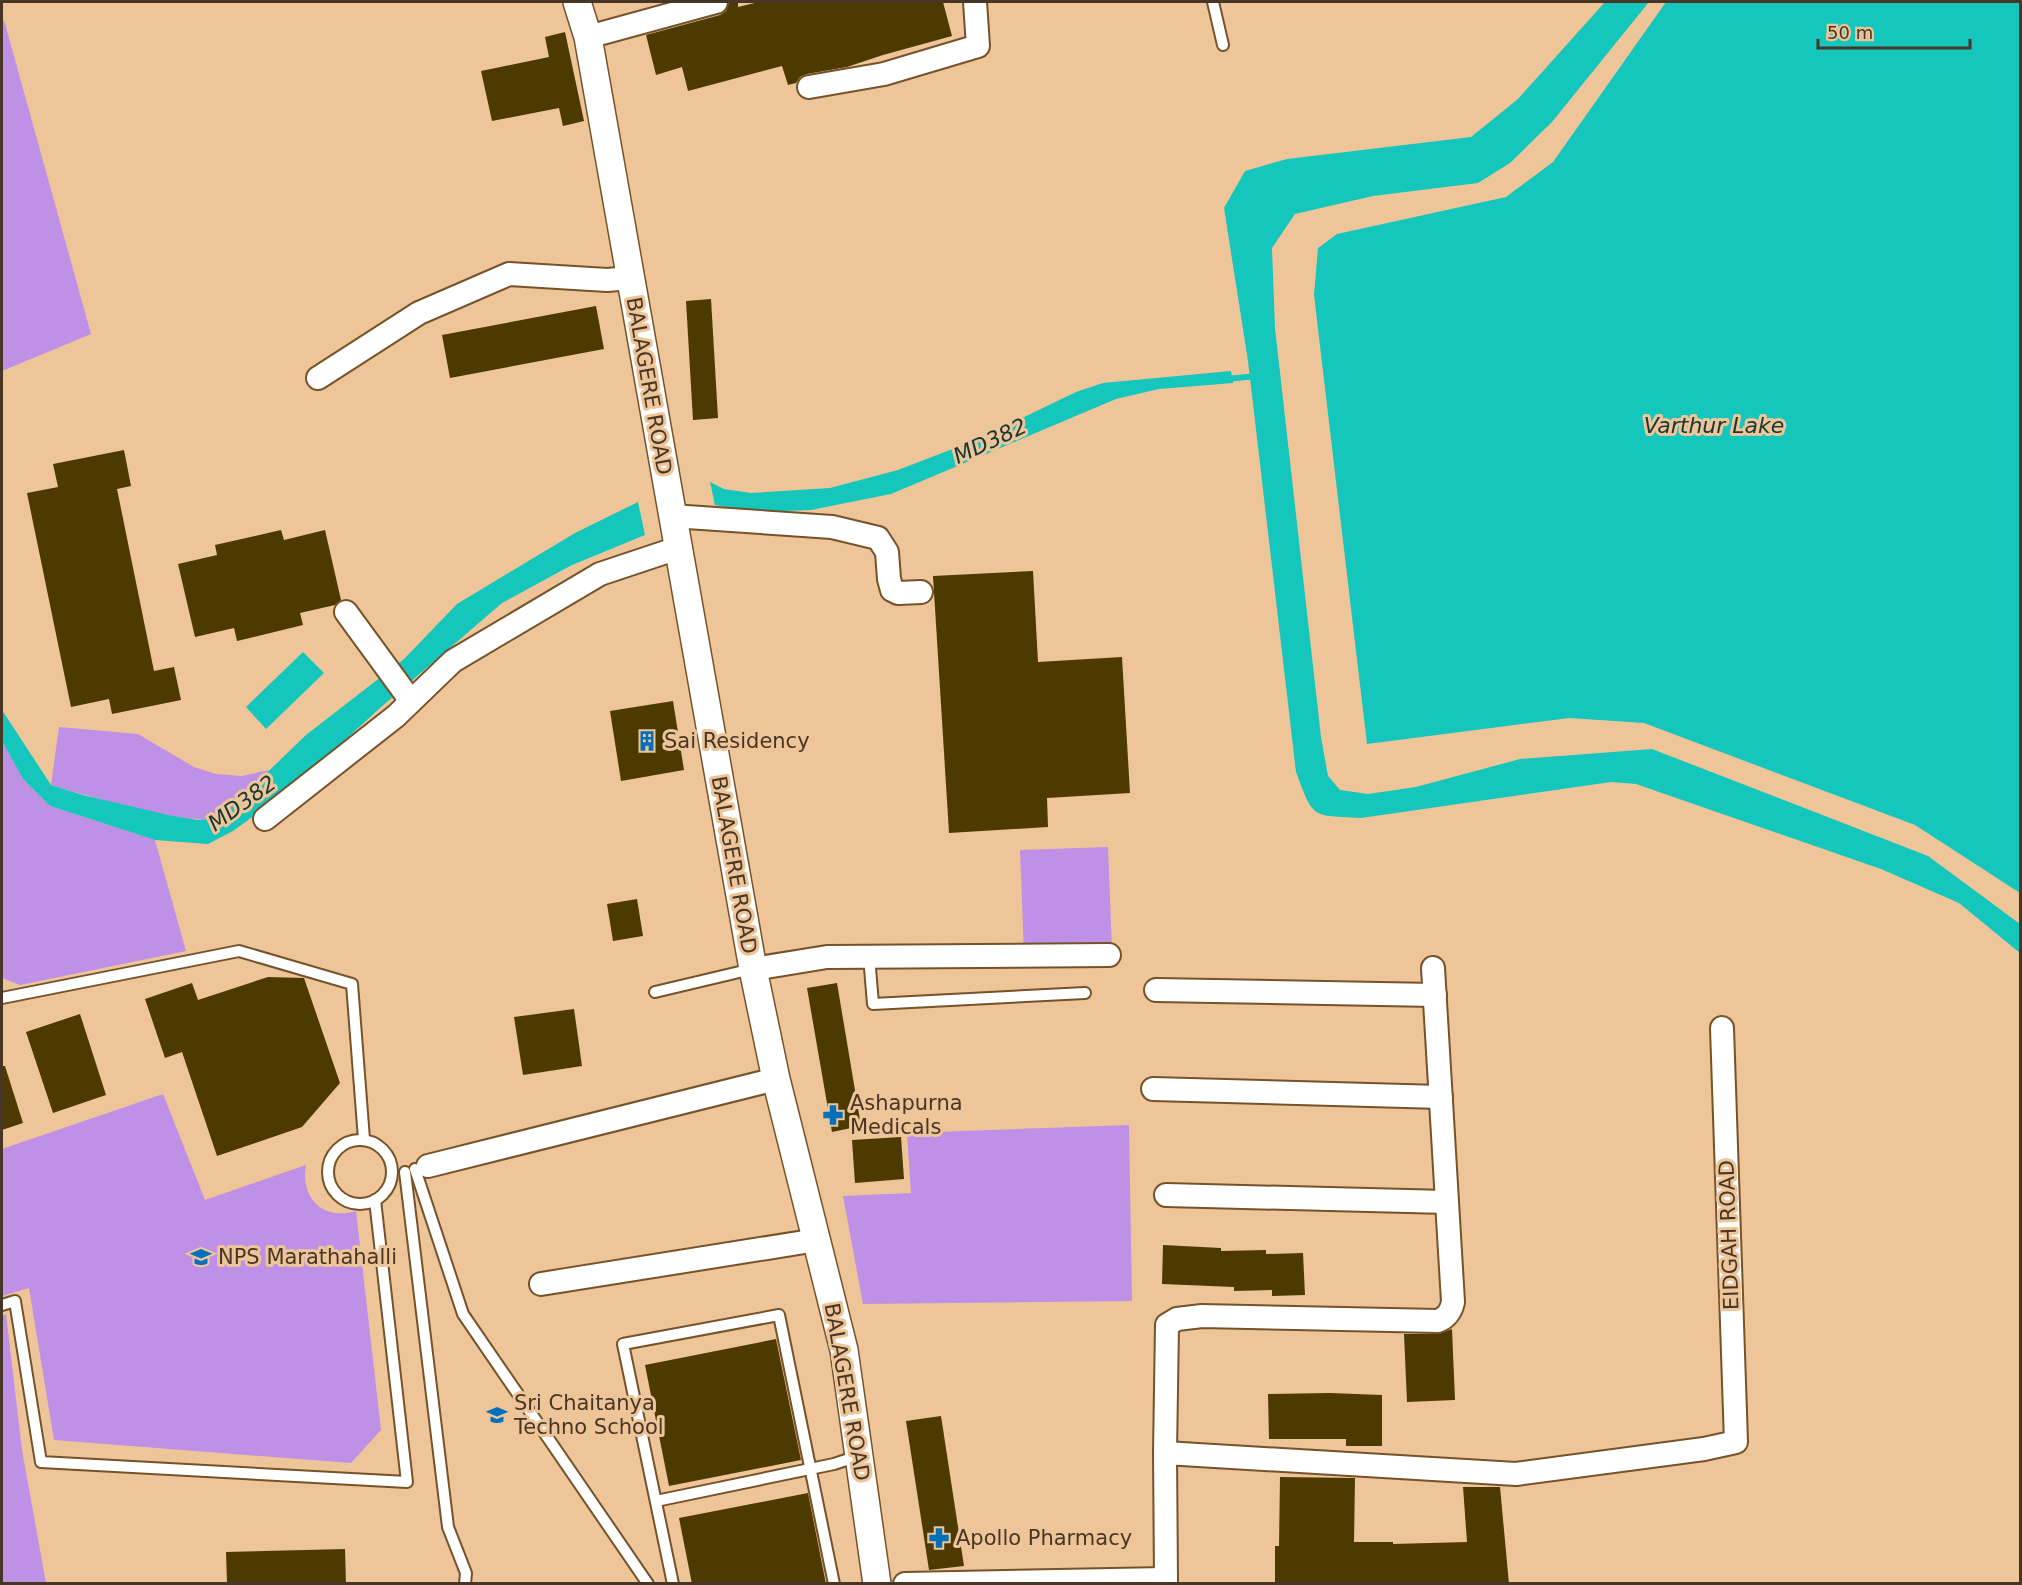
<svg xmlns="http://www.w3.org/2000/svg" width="2022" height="1585" font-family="'DejaVu Sans',sans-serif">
<rect width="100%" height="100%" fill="#eec599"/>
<g fill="#be90e6">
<polygon points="4,20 91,334 2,371 2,21"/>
<path d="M59,727L138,734L194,767L216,774L242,776L269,770C261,778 226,815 219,818C192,827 81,794 51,785Z"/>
<polygon points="2,741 23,779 50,806 155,840 186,951 20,985 2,978"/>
<polygon points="1108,847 1112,950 1024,953 1020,850"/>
<path d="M163,1094L205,1200L306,1165C300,1198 323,1221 356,1211L381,1430L351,1463L54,1440L29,1288L2,1296V1149Z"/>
<polygon points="1129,1125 1132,1301 863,1304 843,1196 911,1193 907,1133"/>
<polygon points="6,1314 22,1450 46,1583 2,1583 2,1316"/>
</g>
<g fill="#15c6bc">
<path d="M1605,2H1649L1552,122L1510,163L1478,183L1373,196L1295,214L1272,248L1275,328L1321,737L1328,776L1340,790L1368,794L1416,787L1520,759L1652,749L1928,856L2020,924V953L1959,903L1881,869L1636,784L1611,782L1361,818C1311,815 1314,820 1296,772L1248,361L1224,208L1245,171L1287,159L1471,137L1518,99Z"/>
<polygon points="1666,2 2020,2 2020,893 1915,825 1644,723 1569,718 1367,744 1314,295 1318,248 1337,234 1506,197 1553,162"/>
<polygon points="1231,371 1233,383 1159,389 1116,399 891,494 811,510 757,512 715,505 710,482 724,489 751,493 830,488 898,470 981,438 1076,392 1103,383"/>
<polygon points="638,502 645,535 572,565 502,603 380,708 295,786 233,831 208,844 155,840 50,806 23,779 2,741 2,710 51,785 83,795 168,815 198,820 220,818 306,735 404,659 457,604 575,533"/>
<polygon points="303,652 324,673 266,729 246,707"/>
</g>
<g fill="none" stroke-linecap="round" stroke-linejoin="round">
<polyline stroke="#15c6bc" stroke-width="6" points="1226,379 1257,376"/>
</g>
<g fill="#4d3a00">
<polygon points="729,2 738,2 738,7 759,2 943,2 952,36 883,55 847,67 807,74 800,77 796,83 788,85 782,66 688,91 682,67 656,75 646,35 720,15 726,11"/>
<polygon points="565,32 584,121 563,126 559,108 492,121 481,71 549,57 545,37"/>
<polygon points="711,299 718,418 693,420 686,301"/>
<polygon points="596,306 604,349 450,378 442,335"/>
<polygon points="124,450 131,486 117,489 154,671 174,667 181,700 112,714 109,699 71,707 27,493 58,487 53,464"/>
<polygon points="281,530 284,540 325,530 341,600 335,605 300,613 303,625 237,641 234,628 195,637 178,564 217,555 215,545"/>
<polygon points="1033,571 1038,662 1122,657 1130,793 1047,798 1048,827 949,833 933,576"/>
<polygon points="673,701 684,770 621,781 610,711"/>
<polygon points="637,899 643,936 613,941 607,904"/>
<polygon points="268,977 304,978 340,1083 302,1127 217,1156 182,1052 165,1058 145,999 192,983 198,1000"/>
<polygon points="837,983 861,1126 832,1132 807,988"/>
<polygon points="574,1009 582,1066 523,1075 514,1017"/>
<polygon points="80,1014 106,1095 53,1113 26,1032"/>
<polygon points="2,1066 5,1066 23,1123 2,1130"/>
<polygon points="901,1137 904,1179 855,1183 852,1140"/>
<polygon points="1163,1245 1221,1248 1221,1251 1266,1250 1266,1254 1303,1253 1305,1295 1272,1296 1272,1290 1234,1291 1234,1287 1162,1284"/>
<polygon points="1452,1329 1455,1400 1407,1402 1404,1334 1438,1334"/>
<polygon points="776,1339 801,1460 669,1486 645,1365"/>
<polygon points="1330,1393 1382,1395 1382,1446 1346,1446 1346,1439 1269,1439 1268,1394"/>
<polygon points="941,1416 964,1566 929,1570 906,1421"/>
<polygon points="1280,1477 1355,1478 1354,1542 1393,1542 1393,1544 1467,1542 1463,1487 1500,1487 1509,1584 1275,1584 1275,1546 1279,1546"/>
<polygon points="808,1493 826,1584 692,1584 679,1518"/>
<polygon points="345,1549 346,1584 227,1584 226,1552"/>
</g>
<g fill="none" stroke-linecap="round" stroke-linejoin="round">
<g stroke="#755229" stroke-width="14">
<g id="service">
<polyline points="1213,2 1223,45"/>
<polyline points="869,956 873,1004 1085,993"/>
<polyline points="655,992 752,969"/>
<polyline points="2,998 239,951 352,984 364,1139"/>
<circle cx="360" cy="1172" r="32"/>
<polyline points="415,1169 463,1314 648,1584"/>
<polyline points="405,1172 448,1527 466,1573 465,1584"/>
<polyline points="2,1305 15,1301 41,1462 407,1482 375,1200"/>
<polyline points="656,1501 834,1464 858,1456"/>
<polyline points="673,1584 623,1344 779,1315 834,1584"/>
</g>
</g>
<g stroke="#755229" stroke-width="26">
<g id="minor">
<polyline points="588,37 716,2"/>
<polyline points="809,87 884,74 978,46 975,2"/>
<polyline points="318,378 419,313 509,274 607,280 631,278"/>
<polyline points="672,516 832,527 878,538 887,552 889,579 892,590 898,593 921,592"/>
<polyline points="346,612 411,701"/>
<polyline points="265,819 396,716 453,661 600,574 678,548"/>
<polyline points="753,969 827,957 1109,955"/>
<polyline points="1156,990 1435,995"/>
<polyline points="1153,1089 1441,1097"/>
<polyline points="428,1166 776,1079"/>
<polyline points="1166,1195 1447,1202"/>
<polyline points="541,1284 817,1240"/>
<path d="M1165,1453L1167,1325L1177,1319L1202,1316L1438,1321C1447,1317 1451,1312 1453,1302L1433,968"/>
<polyline points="1166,1579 1165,1453 1516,1474 1704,1449 1736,1442 1722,1028"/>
<polyline points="905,1584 1166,1579 1166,1584"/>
</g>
</g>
<g stroke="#755229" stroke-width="30">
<polyline id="tertiary" points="577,2 588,37 753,969 776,1079 844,1350 877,1584"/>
</g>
<use href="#service" stroke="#fff" stroke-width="10"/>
<use href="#minor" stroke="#fff" stroke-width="22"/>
<use href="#tertiary" stroke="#fff" stroke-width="27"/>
</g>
<defs>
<g id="building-bare" transform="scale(1.62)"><path d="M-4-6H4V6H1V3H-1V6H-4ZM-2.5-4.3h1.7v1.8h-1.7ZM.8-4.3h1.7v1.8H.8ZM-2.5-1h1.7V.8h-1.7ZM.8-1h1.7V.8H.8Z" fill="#0470bc" stroke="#eec599" stroke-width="2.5" paint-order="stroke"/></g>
<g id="pharmacy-bare" transform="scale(1.62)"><path d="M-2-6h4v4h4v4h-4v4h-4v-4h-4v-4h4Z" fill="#0470bc" stroke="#eec599" stroke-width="2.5" paint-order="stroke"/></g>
<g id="school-bare" transform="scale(1.62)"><path d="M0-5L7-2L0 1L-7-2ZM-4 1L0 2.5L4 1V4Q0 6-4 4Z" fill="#0470bc" stroke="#eec599" stroke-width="2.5" paint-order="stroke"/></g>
</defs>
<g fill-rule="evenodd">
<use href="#building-bare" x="647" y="741"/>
<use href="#pharmacy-bare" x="833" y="1115"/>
<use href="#school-bare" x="201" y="1257"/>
<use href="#school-bare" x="497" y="1415"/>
<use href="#pharmacy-bare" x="939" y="1538"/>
</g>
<g text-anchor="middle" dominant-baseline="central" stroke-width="6" stroke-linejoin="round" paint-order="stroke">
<g font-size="21" fill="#473625" stroke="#eec599">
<text transform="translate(649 386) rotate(80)">BALAGERE ROAD</text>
<text transform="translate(734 865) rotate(80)">BALAGERE ROAD</text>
<text transform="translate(1729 1235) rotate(-92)">EIDGAH ROAD</text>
<text transform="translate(847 1392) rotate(80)">BALAGERE ROAD</text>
</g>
<g font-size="21" fill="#473625" stroke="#eec599" text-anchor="start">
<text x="664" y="741">Sai Residency</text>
<text x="850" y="1103">Ashapurna<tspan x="850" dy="24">Medicals</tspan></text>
<text x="218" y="1257">NPS Marathahalli</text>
<text x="514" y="1403">Sri Chaitanya<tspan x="514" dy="24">Techno School</tspan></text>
<text x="956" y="1538">Apollo Pharmacy</text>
</g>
<g font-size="22" font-style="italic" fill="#183735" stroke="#eec599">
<text x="1714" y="425">Varthur Lake</text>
<text transform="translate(990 441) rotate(-25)">MD382</text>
<text transform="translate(242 803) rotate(-36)">MD382</text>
</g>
</g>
<rect width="2022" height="1585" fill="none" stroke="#473625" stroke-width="6"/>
<path d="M1818 39v9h152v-9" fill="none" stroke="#473625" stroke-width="3"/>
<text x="1827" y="39" font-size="18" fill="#473625" stroke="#eec599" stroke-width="4.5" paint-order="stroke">50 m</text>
</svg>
